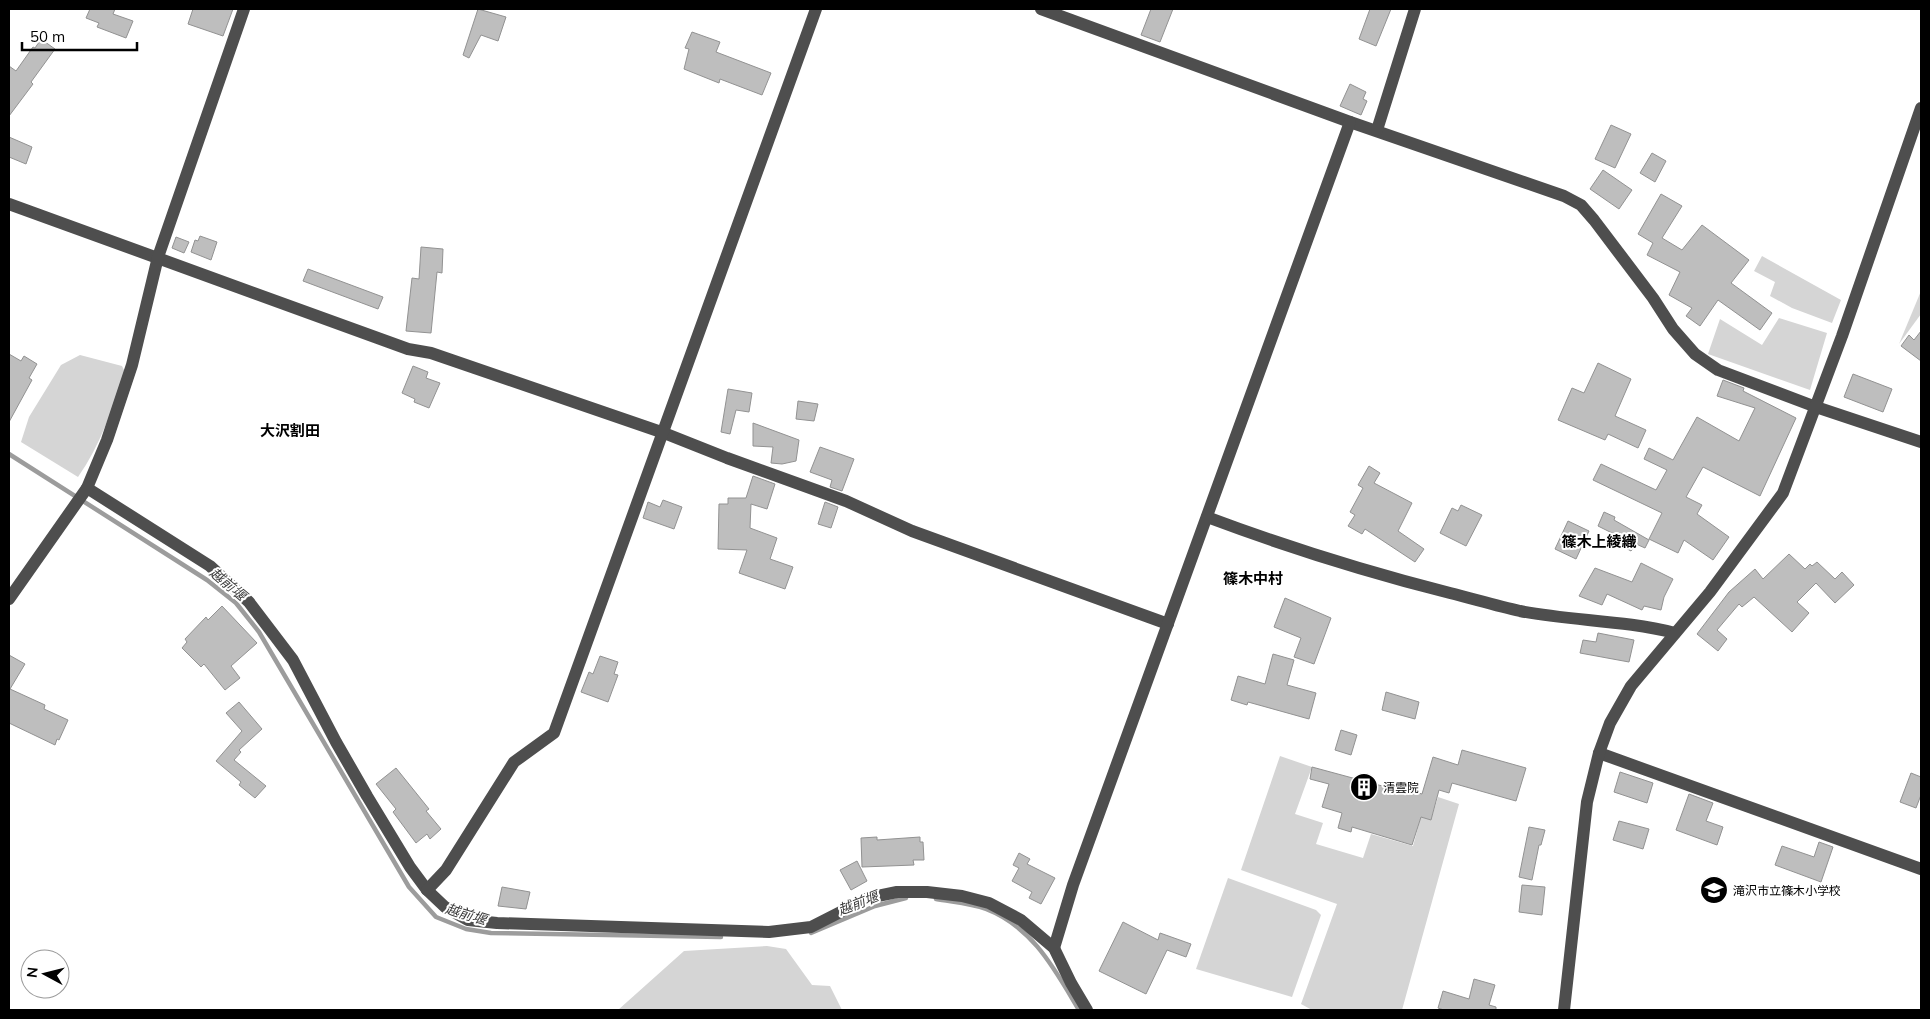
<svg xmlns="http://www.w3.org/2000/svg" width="1930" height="1019" viewBox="0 0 1930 1019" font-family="Mulish,'Noto Sans JP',sans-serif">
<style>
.green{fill:#d5d5d5}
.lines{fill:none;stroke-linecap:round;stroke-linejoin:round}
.stream{stroke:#9c9c9c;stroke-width:4.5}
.building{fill:#bebebe;stroke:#929292}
.minor{stroke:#4e4e4e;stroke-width:12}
.labels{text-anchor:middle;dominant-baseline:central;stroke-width:4;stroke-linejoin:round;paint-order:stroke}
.poi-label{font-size:12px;fill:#000;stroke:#fff;text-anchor:start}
.water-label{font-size:14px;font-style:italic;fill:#3d3d3d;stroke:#fff}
.quarter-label{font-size:15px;font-weight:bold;fill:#000;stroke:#fff}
</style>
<rect width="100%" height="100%" fill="#fff"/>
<!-- green -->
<g class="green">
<path d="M1762,256L1841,300L1832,323L1792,308L1770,296L1775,282L1754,271Z"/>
<path d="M1921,291V314L1899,344Z"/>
<path d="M1779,318L1827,333L1810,390L1708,354L1720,319L1762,345Z"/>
<path d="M80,355L122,366L125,372C113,407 100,446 78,477L21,442L29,417L61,365Z"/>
<path d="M1280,756L1312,767L1295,814L1323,823L1316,844L1363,858L1371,834L1413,846L1421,817L1431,820L1438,797L1459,804L1402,1010H1312L1301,1004L1337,904L1241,870Z"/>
<path d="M1228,878L1316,910L1321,915L1292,997L1196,969Z"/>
<path d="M767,946L786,949L812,985L830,986L842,1010H618L684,951Z"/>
</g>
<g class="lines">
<!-- stream -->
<g class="stream">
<path d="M9,454L207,580L236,603L259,632L409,887L436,917L466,929L491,933L721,937"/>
<path d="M936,899C953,902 971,903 986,909C1033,927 1055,970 1079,1010"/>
<path d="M811,933L875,906L906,898"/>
</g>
</g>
<!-- building -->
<g class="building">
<path d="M90,9H115L113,14L133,21L126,38L97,27L99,23L86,18Z"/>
<path d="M193,9H233L223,36L188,24Z"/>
<path d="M478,9L506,17L498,41L481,35L469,58L463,55Z"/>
<path d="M1151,9H1173L1160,42L1141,35Z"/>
<path d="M1370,9H1391L1376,46L1359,39Z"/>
<path d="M692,32L720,42L716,52L771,73L762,95L720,79L719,83L684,69L689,49L685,48Z"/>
<path d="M41,39L55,49L31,82L33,84L9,116V66L16,71L33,47L35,48Z"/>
<path d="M1350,84L1366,92L1363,99L1367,101L1361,115L1340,106Z"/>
<path d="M1611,125L1631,134L1615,168L1595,159Z"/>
<path d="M9,137L32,147L26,164L9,157Z"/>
<path d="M1652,153L1666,161L1655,182L1640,173Z"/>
<path d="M1603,170L1632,190L1619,209L1590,189Z"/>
<path d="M1661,194L1682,206L1662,238L1682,250L1702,225L1749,260L1731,283L1772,313L1760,330L1718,300L1700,326L1686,316L1692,308L1669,295L1680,272L1647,255L1653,243L1638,234Z"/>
<path d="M200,236L217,242L211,260L191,252L195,240L198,241Z"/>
<path d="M176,237L189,242L184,253L172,248Z"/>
<path d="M421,247L443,249L442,273L437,272L431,333L406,331L412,278L419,279Z"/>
<path d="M308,269L383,297L378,309L303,281Z"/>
<path d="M1921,331V361L1901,346L1909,335L1914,340Z"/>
<path d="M9,354L21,361L24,356L37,364L29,378L32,380L9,422Z"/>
<path d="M1598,363L1631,379L1615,416L1646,430L1638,448L1608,434L1605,440L1558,420L1572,388L1584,393Z"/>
<path d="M413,366L428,372L426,378L440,383L429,408L414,402L415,399L402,393Z"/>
<path d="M1853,374L1892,389L1883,412L1844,397Z"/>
<path d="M1723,380L1744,388L1743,391L1796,418L1760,496L1703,467L1686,497L1702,505L1697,514L1729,537L1713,560L1684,540L1678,553L1649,539L1662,513L1593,480L1601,464L1656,490L1667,470L1644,459L1649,448L1673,460L1697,417L1739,441L1755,408L1717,396Z"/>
<path d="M728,389L752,393L749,412L736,410L730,434L721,432Z"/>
<path d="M798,401L818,404L814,421L796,419Z"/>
<path d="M753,423L799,440L796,461L782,464L771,463L773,447L753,446Z"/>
<path d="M820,447L854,459L842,491L830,487L832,480L810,472Z"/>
<path d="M1369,466L1380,473L1374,483L1412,503L1398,531L1424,549L1415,562L1365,529L1362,534L1348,526L1355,515L1350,512L1363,488L1358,485Z"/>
<path d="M753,476L775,484L767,509L751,504L750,528L777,538L770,559L793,567L785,589L739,573L747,550L718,549L719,504H728V498H746Z"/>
<path d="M663,500L682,507L674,529L643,518L648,502L660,507Z"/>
<path d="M825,502L838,507L831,528L818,524Z"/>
<path d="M1461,505L1482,515L1466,546L1440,533L1452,508L1458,511Z"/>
<path d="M1604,512L1615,517L1614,520L1649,540L1645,548L1636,544L1631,551L1611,540L1614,534L1598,526Z"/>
<path d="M1568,521L1589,531L1576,559L1555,549Z"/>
<path d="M1789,554L1805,569L1810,564L1812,566L1817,562L1835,579L1842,572L1854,585L1835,603L1816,583L1797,602L1809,613L1792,632L1754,597L1742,607L1739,604L1717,630L1727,639L1718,651L1697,634L1729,592L1755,569L1763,579Z"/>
<path d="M1641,563L1673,579L1664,597L1661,610L1644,606L1642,610L1607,594L1602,605L1579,596L1595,568L1632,582Z"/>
<path d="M1285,598L1331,618L1314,664L1294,657L1301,638L1274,627Z"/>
<path d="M222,606L257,643L231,666L240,678L225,690L204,664L201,667L182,648L187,642L185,639L206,617L208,620Z"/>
<path d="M1598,633L1634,640L1629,662L1580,653L1583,640L1596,642Z"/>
<path d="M1273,654L1294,660L1287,685L1316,693L1309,719L1248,702L1247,705L1231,700L1238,676L1265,684Z"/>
<path d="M9,655L25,664L10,689L45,705L44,709L68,720L59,740L57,739L55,745L9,723Z"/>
<path d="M600,656L618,662L614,674L618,675L608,702L581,692L589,672L593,674Z"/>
<path d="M1386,692L1419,702L1415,719L1382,710Z"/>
<path d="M239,702L262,729L239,750L241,752L234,760L266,786L255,798L239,785L241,782L216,761L242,731L226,713Z"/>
<path d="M1341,730L1357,735L1351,755L1335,750Z"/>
<path d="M1462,750L1526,768L1516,801L1452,783L1449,793L1439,790L1431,820L1421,817L1412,845L1352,827L1351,832L1338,828L1342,813L1322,807L1329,784L1310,779L1312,767L1397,790L1398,787L1422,794L1433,757L1458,765Z"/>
<path d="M396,768L429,809L426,811L441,829L430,839L427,834L416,843L393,812L396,809L376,784Z"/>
<path d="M1620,772L1653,783L1647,803L1614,792Z"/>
<path d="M1911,773L1921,777V795L1916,808L1900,802Z"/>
<path d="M1689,794L1713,803L1706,821L1723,827L1717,845L1676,830Z"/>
<path d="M1619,821L1649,829L1643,849L1613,840Z"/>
<path d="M1529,827L1545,830L1541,845H1539L1532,880L1519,877Z"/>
<path d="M877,837V840L920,837V842H923L924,860H913L914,865L862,867L861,838Z"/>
<path d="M1819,842L1833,847L1821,882L1775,865L1782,846L1814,857Z"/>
<path d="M1019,853L1030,859L1027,864L1055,878L1041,904L1029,898L1032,892L1012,881L1019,868L1013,865Z"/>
<path d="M857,861L867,881L851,890L840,870Z"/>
<path d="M1522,885L1545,887L1542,915L1519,912Z"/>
<path d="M502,887L530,892L526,909L498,906Z"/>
<path d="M1123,922L1158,940L1160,933L1191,944L1186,957L1167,950L1146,994L1099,971Z"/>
<path d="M1474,979L1495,985L1489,1005L1496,1007V1010H1444L1438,1008L1443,991L1469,999Z"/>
</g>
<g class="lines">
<!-- minor -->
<g class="minor">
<path d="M1041,9L1350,122L1564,196L1581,205L1594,220L1653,298L1673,329L1695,354L1718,370L1816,407L1921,442"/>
<path d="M1377,130L1415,9"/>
<path d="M9,204L408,349L431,353L664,433L727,458L846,501L912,531L1168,624"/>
<path d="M87,488L210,566L249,602L293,660L336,742L367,796L410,867L427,890L445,907L468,920L497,923L769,932L811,927L868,898L897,892H927L962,896L989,903L1021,920L1054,948L1071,983L1087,1010"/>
<path d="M1207,517C1287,547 1367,572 1450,593C1474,599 1497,606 1520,611C1572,621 1624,620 1675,633"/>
<path d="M9,599L87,488L107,440L132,365L158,257L244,9"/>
<path d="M1599,753L1921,869"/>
<path d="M427,890L446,870L514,762L554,733L816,9"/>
<path d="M1054,948L1073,885L1350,122"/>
<path d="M1564,1010L1587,802L1599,753L1610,723L1631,686L1710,592L1783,493L1842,336L1921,108"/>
</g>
</g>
<!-- icons -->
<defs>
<g id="building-disc" transform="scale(1.4375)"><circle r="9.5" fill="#000" stroke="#fff"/><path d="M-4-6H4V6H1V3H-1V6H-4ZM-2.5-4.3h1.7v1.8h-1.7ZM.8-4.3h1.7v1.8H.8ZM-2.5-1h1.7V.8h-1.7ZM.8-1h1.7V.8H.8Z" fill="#fff"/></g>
<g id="school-disc" transform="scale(1.4375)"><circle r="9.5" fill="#000" stroke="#fff"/><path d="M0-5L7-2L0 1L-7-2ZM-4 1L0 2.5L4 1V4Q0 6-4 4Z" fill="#fff"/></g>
</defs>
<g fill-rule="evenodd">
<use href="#building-disc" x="1364" y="787"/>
<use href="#school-disc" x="1714" y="890"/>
</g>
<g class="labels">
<!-- poi labels -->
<g class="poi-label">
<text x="1383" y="787">清雲院</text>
<text x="1733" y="890">滝沢市立篠木小学校</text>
</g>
<!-- water labels -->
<g class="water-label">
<text transform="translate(228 584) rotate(40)">越前堰</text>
<text transform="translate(858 903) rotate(-21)">越前堰</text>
<text transform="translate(466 914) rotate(17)">越前堰</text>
</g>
<!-- quarter labels -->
<g class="quarter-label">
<text x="290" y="430">大沢割田</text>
<text x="1599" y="541">篠木上綾織</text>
<text x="1253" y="578">篠木中村</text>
</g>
</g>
<!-- border -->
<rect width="1930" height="1019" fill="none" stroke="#000000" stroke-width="20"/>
<!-- north arrow -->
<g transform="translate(45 974) rotate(277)"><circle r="24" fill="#ffffff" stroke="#999999"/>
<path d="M0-4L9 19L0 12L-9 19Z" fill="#000000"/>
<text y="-8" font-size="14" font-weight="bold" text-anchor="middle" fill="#000000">N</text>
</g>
<!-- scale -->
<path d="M22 42v8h115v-8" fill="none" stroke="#000000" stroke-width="2.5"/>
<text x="30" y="42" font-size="15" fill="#000000" stroke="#ffffff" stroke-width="4" paint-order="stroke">50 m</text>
</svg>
